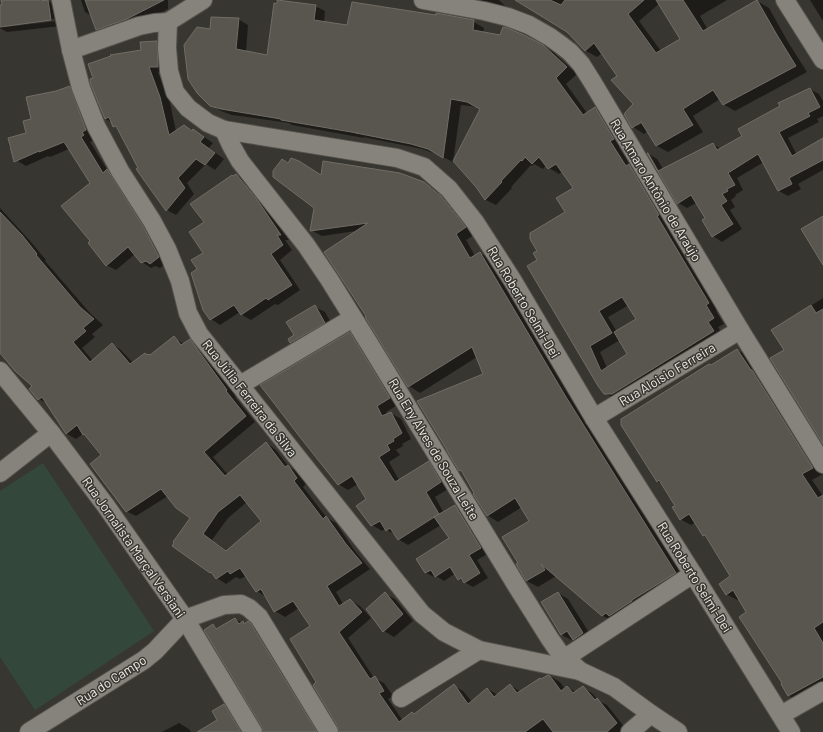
<svg xmlns="http://www.w3.org/2000/svg" width="823" height="732" viewBox="0 0 823 732" font-family="Barlow,sans-serif">
<style>
.green{fill:#33483b}
.shadow{fill:#0007;fill-rule:evenodd}
.building{fill:#58564f;stroke:#706d66;fill-rule:evenodd}
.lines{fill:none;stroke-linecap:round;stroke-linejoin:round}
.minor-casing{stroke:#56534f;stroke-width:20}
.minor{stroke:#86837c;stroke-width:18}
.labels{text-anchor:middle;dominant-baseline:central;stroke-width:3;stroke-linejoin:round;paint-order:stroke}
.street-label{font-size:13px;fill:#f0eeea;stroke:#383630}
</style>
<rect width="100%" height="100%" fill="#383630"/>
<!-- green -->
<path class="green" d="M43,463L154,631L35,710L0,657V491Z"/>
<!-- shadow -->
<g class="shadow">
<path d="M2,0H48V1L58,7L61,26L7,32L0,28V6H3ZM56,19L57,21L5,27V25Z"/>
<path d="M81,0H168V9L139,25L108,36L97,29L92,16L85,12Z"/>
<path d="M471,0H499L506,7Z"/>
<path d="M517,0H727L700,16L708,30L757,1L769,8L788,42L807,72L735,111L723,104L720,99L693,116L703,132L668,152L657,146L648,131L644,134L633,127L635,104L619,76L602,53L597,57L586,51L568,31ZM660,3L681,39L661,51L639,21ZM645,119L646,121L637,126V124Z"/>
<path d="M810,0H823V21Z"/>
<path d="M275,1L315,6L325,11L324,22L348,27L474,22L484,28L483,33L501,36L524,35L553,52L577,74L566,84L587,113L595,108L605,113L623,145L619,147L632,167L639,171L718,309L716,311L724,324L718,327L724,337L615,399L605,393L538,260L539,251L566,212L574,188L562,172L559,174L549,168L546,165L543,169L534,164L532,166L531,165L511,187L512,188L496,205L486,200L477,187L481,109L478,107L461,105L453,162L439,155L422,149L363,137L364,138L292,125L289,123L232,115L221,111L211,105V30L238,19L248,25L246,52L268,56ZM629,305L638,319L617,332L608,317ZM620,340L628,354L607,368L600,352Z"/>
<path d="M157,42L166,47L167,72H158L170,103L176,131H193L194,130L213,143L209,148L224,159L215,170L206,164L187,183L194,194L176,215L167,210L138,169L140,168L118,129L114,126L112,122L105,119L142,51Z"/>
<path d="M70,87L79,93L95,135L91,137L93,141L90,142L108,171L117,176L168,262L160,268L155,266L151,268L142,262L135,254L116,270L106,265L91,241V183L69,149L50,157L48,156L26,166L16,160L8,144L27,134L32,120L57,92Z"/>
<path d="M810,89L819,94L823,101V116L817,119L819,122L788,138L797,155L823,140V170L798,184L801,189L788,196L779,191L764,162L737,178L743,190L735,195L736,196L731,200L735,207L730,210L742,229L722,242L713,236L706,219L696,203L687,208L678,203L649,154L657,159L663,169L713,144L721,149L743,136L781,107Z"/>
<path d="M289,164L322,176L423,183L435,189L452,204L476,234L466,240L475,256L480,253L491,259L686,579L614,622L603,616L556,576L538,587L527,581L517,564L519,563L530,521L522,507L498,522L487,515L476,493L463,472L460,470L485,375L477,357L420,393L409,386L367,316L356,231L322,236L311,230L316,207Z"/>
<path d="M237,175L246,180L265,205L289,240H285L292,250L280,260L300,290L278,305L275,304L251,320L242,315L240,312L220,325L211,319L198,270L205,253V222L234,177Z"/>
<path d="M0,208L31,242L46,260L45,261L90,313L103,325L92,334L95,337L82,348L93,361L112,344L121,350L133,363L148,356H150L174,338L184,344L190,340L199,345L236,396L235,397L255,422L213,457L228,475L266,443L275,449L289,467L298,472L306,484L303,487L327,518L336,523L355,551L370,569L336,592L343,604L350,600L360,606L371,618L348,638L374,678L384,683L393,696L388,699L403,721L415,715L454,686L463,691L472,702L488,689L498,695L510,685L521,692L542,680L550,676L560,682L565,689L567,687L576,692L583,688L592,693L599,701L607,705L626,729L623,732H340L318,683L311,627L299,608L285,617L275,611L266,597L257,591L246,576L240,579L236,577L226,584L217,578L214,574L210,572L191,518L168,496L136,516L126,511L102,456L86,435L83,434L76,439L67,434L48,404L39,399L34,386L0,350ZM247,502L262,521L227,551L212,540L228,518Z"/>
<path d="M823,298V442L785,350L773,330Z"/>
<path d="M315,307L325,312L334,328L301,348L291,342Z"/>
<path d="M350,333L360,339L399,404L386,412L387,414L391,413L401,419L411,439L402,444L403,446L396,450L400,455L389,462L399,480L429,462L438,468L450,488L435,497L444,513L455,506L463,510L489,553L477,560L488,578L473,587L459,579L456,573L444,581L436,576L434,577L426,573L451,539L441,525L408,545L398,539L396,535L387,530L386,528L382,531L372,525L368,499L358,484L348,490L338,484Z"/>
<path d="M737,350L748,356L763,377L823,474L812,480L823,496V689L800,702L789,696L782,685L783,683L748,612L739,599L737,600L726,594L731,577L707,538L704,535L696,522L691,525L680,519L676,506L662,484L657,481L712,366Z"/>
<path d="M558,593L568,599L593,639L583,645L573,639L571,640L562,635Z"/>
<path d="M385,594L395,599L413,621L394,637L384,631L367,609Z"/>
<path d="M235,619L245,624L248,622L258,628L322,732H264L213,626L218,629Z"/>
<path d="M224,705L233,710L246,732H199L219,721Z"/>
<path d="M179,723L189,729L191,732H162Z"/>
</g>
<!-- building -->
<g class="building">
<path d="M1,0H39V1L48,0L51,20L0,27V5H2Z"/>
<path d="M85,0H164L127,19L96,30Z"/>
<path d="M277,0L316,5L314,20L347,25L352,2L436,15V13L474,20L473,30L500,35L503,27H505L524,35L543,45L567,67L556,78L583,115L595,107L614,139L610,141L626,166L629,164L659,215L657,216L709,303L706,305L714,318L708,322L714,331L612,394H604L598,386L527,266L537,260L533,253L537,251L530,239V233L565,212L556,198L573,188L556,164L548,169L539,157L532,164L525,157L522,161L521,160L501,181L502,182L485,200L476,187L453,161L480,109L467,102L451,99L443,158L428,149L411,144L356,133H357L281,120V119L221,109L210,106L197,93L188,79L184,45L197,27L210,29L211,17L239,18L236,49L267,55L274,3H277ZM622,297L636,319L614,332L627,354L601,371L590,346L612,333L599,311Z"/>
<path d="M515,0H550L561,5L565,0H644L628,14L656,53L680,39L656,0H683L703,31L757,0L777,35L796,66L723,105L713,90L683,109L693,125L656,146L641,122L632,128L624,114L633,104L611,80L617,76L594,43L585,51L567,32Z"/>
<path d="M157,41L158,67H149L160,97L169,135L184,125L192,131L193,129L204,137L200,142L215,153L205,165L196,159L178,178L185,188L166,211L136,169L138,168L116,126L113,127L109,117L105,119L91,85L90,79L93,78L88,64L111,56L110,55L141,50L140,42Z"/>
<path d="M70,86L86,130L82,132L84,135L81,137L103,173L107,169L143,226L157,253L159,257L150,264L146,261L141,263L128,247L106,266L88,243L90,241L61,206L90,183L64,142L39,152V151L14,162L8,138L26,133L23,121L31,119L26,97L56,91Z"/>
<path d="M810,88L820,107L808,113L810,116L779,132L792,156L823,138V160L789,178L792,184L778,191L758,154L728,173L735,185L727,189L728,191L722,194L727,201L721,205L733,224L712,237L702,220L705,218L691,195L677,204L647,153H648L658,171L713,143L717,150L742,136L738,129L780,106L778,103Z"/>
<path d="M291,158L299,161L321,175L323,161L400,173L424,182L441,196L466,227L456,234L470,258L480,252L566,397L676,573L632,600V601L609,616L606,613L602,616L541,564L545,570L526,581L516,564L518,563L502,537L529,521L515,498L487,516L473,494L474,493L461,470L459,471L447,451V450L417,401L483,374L472,347L408,387L365,317L366,316L324,252L368,223L310,231L314,208L273,177V171L282,159L288,163Z"/>
<path d="M236,174L256,198L281,235H277L283,245L271,254L292,285L268,300L266,298L241,315L234,305L210,320L203,310L191,273L197,269L191,260L203,253L189,232L204,222L190,204L232,175L233,176Z"/>
<path d="M0,212L22,235L37,254L36,255L80,307L94,319L83,328L86,331L73,342L90,362L112,343L130,364L145,353L147,355L149,354L150,355L174,336L181,345L190,339L227,390L226,391L246,416L204,452L225,476L266,442L285,467L288,465L297,478L294,481L323,519L326,516L346,544L362,563L327,586L339,606L350,599L362,612L339,632L370,679L375,676L384,691L379,693L399,722L412,712L414,714L454,684L468,704L487,688L494,697L510,684L517,693L540,678L541,679L548,675L550,676L561,691L567,686L573,693L583,686L595,700L597,698L617,723L607,732H553L543,719L525,732H339L338,727L313,685L316,682L290,639L310,626L293,601L274,612L261,589L256,592L240,568L230,574L228,571L216,579L211,572L210,573L172,546L174,543L173,542L190,518L176,508L161,489L126,512L90,464L101,455L84,434L83,435L77,425L66,434L42,397L38,400L29,389L32,386L15,371L0,353ZM240,495L261,521L226,551L203,534L218,512Z"/>
<path d="M823,216V265L801,229Z"/>
<path d="M315,305L325,323L290,343L288,339L294,335L286,322Z"/>
<path d="M811,305L816,313L823,309V444L770,358L784,350L771,330Z"/>
<path d="M350,332L390,398L377,406L382,416L391,412L402,433L393,439L394,441L387,445L390,450L379,457L395,482L429,461L441,482L426,492L439,514L398,540L390,528L386,531L380,521L371,526L356,506L366,499L352,476L338,485L303,441L260,385Z"/>
<path d="M737,349L751,370H752L813,468L802,474L818,498L823,495V622L814,628L823,643V677L788,696L781,684L782,683L739,617L746,612L733,590L726,595L719,584L730,576L705,535L703,536L689,514L680,520L672,507L675,506L659,480L657,482L621,425V419L626,416L709,364L711,365Z"/>
<path d="M455,505L481,548L469,555L480,573L464,583L461,578L458,580L450,567L435,577L431,570L425,573L416,559L449,538L434,517Z"/>
<path d="M385,592L403,614L383,632L366,609Z"/>
<path d="M558,592L583,633L573,640L567,631L561,635L541,602Z"/>
<path d="M235,618L239,624L243,621L244,624L248,621L251,624L317,732H263L262,727L204,630L213,624L216,629Z"/>
<path d="M224,704L241,732H197L217,720L212,711Z"/>
</g>
<g class="lines">
<!-- minor casing -->
<g class="minor-casing">
<g id="minor">
<path d="M61,0L71,50L81,88L96,126L120,171L152,221L167,249L180,281L188,313L199,334L422,614L444,632L479,650L580,671"/>
<path d="M423,0L484,11L508,17L529,25L550,37L561,45L570,52L581,64L593,83L740,330L823,464"/>
<path d="M785,0L823,60"/>
<path d="M168,22L167,48L169,71L175,92L188,108L208,123L224,130L397,158L424,167L449,189L475,222L513,281L594,418L693,574L791,732"/>
<path d="M71,50L139,26L154,23L168,22L203,0"/>
<path d="M224,130L231,145L240,161L306,245L329,279L370,345L518,588L550,639L559,652L580,671L614,687L651,714L678,732"/>
<path d="M0,371L51,433L106,506L185,619L253,732"/>
<path d="M240,385L353,318"/>
<path d="M594,418L740,330"/>
<path d="M0,473L51,433"/>
<path d="M565,658L693,574"/>
<path d="M401,698L479,650"/>
<path d="M781,715L823,691"/>
<path d="M29,732L144,660L155,651L185,619L224,605L241,604L249,608L259,617L329,732"/>
<path d="M630,732L651,714"/>
</g>
</g>
<!-- minor -->
<use href="#minor" class="minor"/>
</g>
<g class="labels">
<!-- street labels -->
<g class="street-label">
<text transform="translate(656 190) rotate(59)">Rua Amaro Antônio de Araújo</text>
<text transform="translate(524 302) rotate(59)">Rua Roberto Selmi-Dei</text>
<text transform="translate(667 374) rotate(-31)">Rua Aloisio Ferreira</text>
<text transform="translate(250 398) rotate(52)">Rua Júlia Ferreira da Silva</text>
<text transform="translate(434 449) rotate(59)">Rua Eny Alves de Souza Leite</text>
<text transform="translate(134 547) rotate(55)">Rua Jornalista Marçal Versiani</text>
<text transform="translate(695 577) rotate(58)">Rua Roberto Selmi-Dei</text>
<text transform="translate(111 680) rotate(-33)">Rua do Campo</text>
</g>
</g>
</svg>
